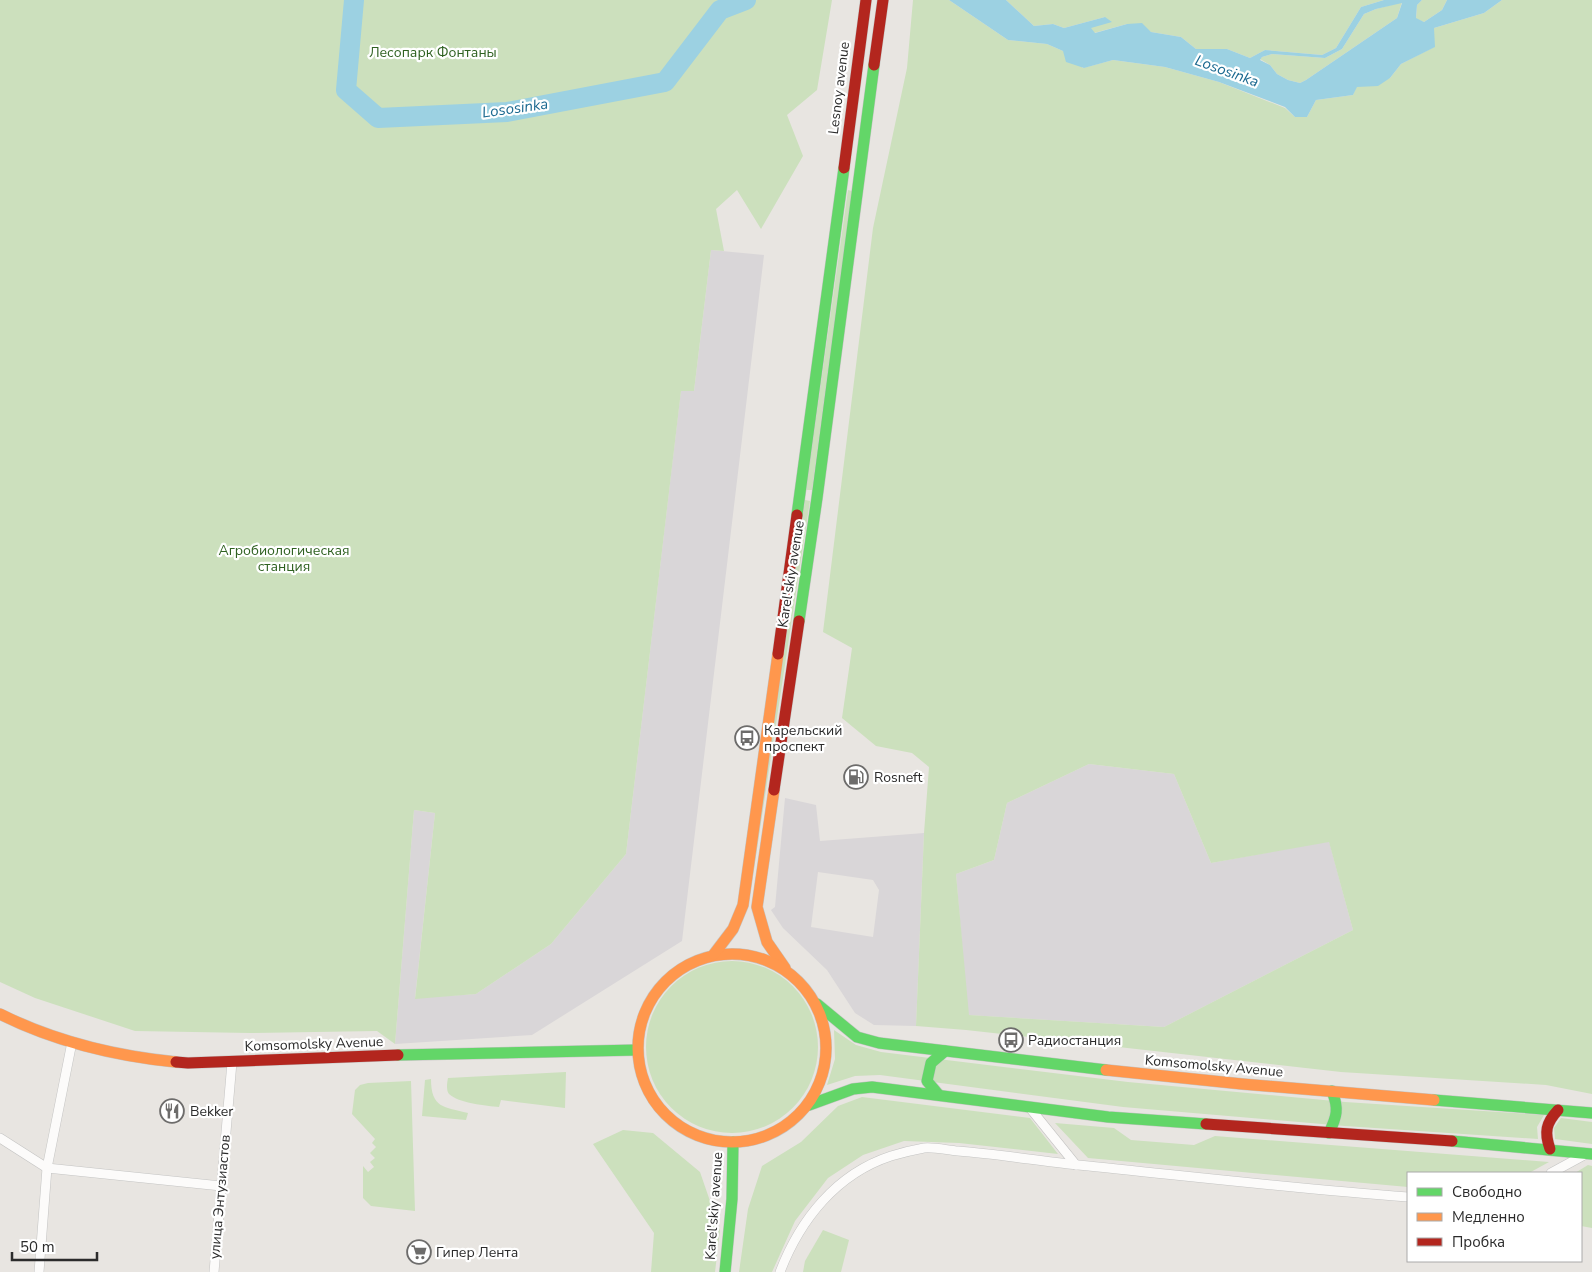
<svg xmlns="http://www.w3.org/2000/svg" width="1592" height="1272" viewBox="0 0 1592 1272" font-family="'Nunito Sans',sans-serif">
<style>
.industrial{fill:#d9d6d8;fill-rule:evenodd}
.green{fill:#cce0bd;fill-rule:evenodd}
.water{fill:#9cd1e2;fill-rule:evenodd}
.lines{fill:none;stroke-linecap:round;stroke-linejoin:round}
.river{stroke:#9cd1e2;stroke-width:20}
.street-casing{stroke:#c4c4c3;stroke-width:10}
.fast-casing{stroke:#c4c4c3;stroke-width:12}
.slow-casing{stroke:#c4c4c3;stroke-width:12}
.jam-casing{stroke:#c4c4c3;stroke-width:12}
.street{stroke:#fcfbfa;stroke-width:9}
.fast{stroke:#63d668;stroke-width:11}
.slow{stroke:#ff974d;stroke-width:11}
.jam{stroke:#b3261e;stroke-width:11}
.labels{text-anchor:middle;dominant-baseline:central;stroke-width:4.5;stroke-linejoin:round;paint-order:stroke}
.park-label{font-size:14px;fill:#2f6121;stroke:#fff}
.street-label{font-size:14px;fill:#2b2b2b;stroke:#fff}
.poi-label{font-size:14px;fill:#2b2b2b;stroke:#fff;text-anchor:start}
.water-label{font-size:15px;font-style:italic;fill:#1a688f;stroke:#fff}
</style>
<rect width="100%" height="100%" fill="#e8e5e1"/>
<!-- industrial -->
<g class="industrial">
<path d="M711,250L764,255L682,941L532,1035L395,1044L414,810L435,813L415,998L476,994L551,944L626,854L681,390L694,391Z"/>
<path d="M1089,764L1174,774L1211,863L1329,841L1353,930L1164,1027L968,1015L956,874L994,860L1007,803Z"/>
<path d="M785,798L816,805L820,841L924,833L916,1026L874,1025L855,1013L827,970L783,928L771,910L775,907ZM818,872L873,880L879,890L873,937L811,927Z"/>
</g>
<!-- green -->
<g class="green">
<path d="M0,0H832L817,90L787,115L803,156L761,229L737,190L716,209L724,251L711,250L694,391H681L626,854L551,944L476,994L415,999L435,813L414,810L395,1044L377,1031L250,1033L135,1031L35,998L0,982Z"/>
<path d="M913,0H949L1008,40L1047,44L1063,51L1083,68L1113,60L1165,67L1219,82L1285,108L1295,117H1307L1316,100L1353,95L1356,87L1390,78L1401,64L1434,47V28L1484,13L1502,0H1592V1094L1546,1085L1341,1072L966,1030L916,1026L924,833L929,767L912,753L876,746L842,718L852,648L823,632L873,228L907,68ZM1089,764L1174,774L1211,863L1329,842L1353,930L1164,1027L969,1015L956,874L994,860L1007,803Z"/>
<path d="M1006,0H1384L1361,7L1336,48L1322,55L1265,50L1250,58L1227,49H1196L1181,37L1151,32L1127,24L1094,33L1090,28L1105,17L1064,28L1053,24L1034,26Z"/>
<path d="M1422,0H1447L1442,10L1424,22L1416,19L1417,5Z"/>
<path d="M1402,2L1397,18L1306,80L1300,83L1288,80L1277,74L1270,65L1260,59L1262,57L1272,54L1325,58L1342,49L1364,14L1376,9Z"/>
<path d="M848,190L852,191L812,490H806Z"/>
<path d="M805,500L810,501L749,901Z"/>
<circle cx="732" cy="1047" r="86"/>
<path d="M834,1030L856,1045L881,1052L1128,1082L1345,1102L1544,1115L1537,1127L1538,1139L1345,1126L1123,1107L880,1075L855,1076L827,1085L835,1059Z"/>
<path d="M566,1072L565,1108L501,1100L499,1107C487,1106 458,1103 449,1094C446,1090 447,1083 448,1078Z"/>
<path d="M431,1079C431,1108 444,1107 468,1113L466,1120L422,1116L425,1080Z"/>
<path d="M411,1081L415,1211L371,1206L363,1198V1166L368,1172L374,1167L370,1162L375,1158L370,1153L376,1147L372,1143L375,1139L352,1114L355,1090L360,1085L368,1083Z"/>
<path d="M862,1097L1030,1118L1058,1154L959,1143L904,1141L863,1155L828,1178L795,1221L772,1272H739L748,1209L762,1166L801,1142L838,1106Z"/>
<path d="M1561,1118L1592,1122V1144L1555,1139L1554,1128Z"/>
<path d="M1055,1123L1114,1128L1131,1140L1194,1145L1215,1136L1549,1162L1529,1173H1408V1187L1088,1158Z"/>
<path d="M623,1130L653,1133L700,1172L720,1230L715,1272H651L654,1233L593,1144Z"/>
<path d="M1588,1165L1592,1166V1228L1581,1226V1173H1575Z"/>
<path d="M823,1230L849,1240L841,1272H803L805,1261Z"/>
</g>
<!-- water -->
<path class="water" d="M949,0H1006L1034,26L1053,24L1064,28L1105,17L1112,22L1091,28L1095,33L1127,24L1142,23L1151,32L1181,37L1196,49H1227L1250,58L1265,50L1322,55L1336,48L1361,7L1384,0H1422L1417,5L1416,18L1424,22L1442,10L1447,0H1502L1484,13L1434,28L1435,47L1401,64L1390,78L1378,86L1357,87L1353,95L1316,100L1307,117H1295L1285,107L1219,82L1165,67L1113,60L1084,68L1066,62L1063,51L1047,44L1008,40ZM1402,3L1397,18L1306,80L1300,83L1288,80L1277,74L1270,65L1260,60L1262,57L1272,54L1325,58L1342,49L1364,14L1376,9Z"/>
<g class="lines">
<!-- river -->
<path class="river" d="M354,0L346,90L378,118L507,112L665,82L720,10L746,0"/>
<!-- street casing -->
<g class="street-casing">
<g id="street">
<path d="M1030,1108L1076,1165"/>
<path d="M0,1138L47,1168L221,1186"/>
<path d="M1551,1173L1586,1154"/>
<path d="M39,1272L47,1168L72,1042"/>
<path d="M214,1272L232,1062"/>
<path d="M780,1272C800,1220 836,1174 891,1156C901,1153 913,1150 924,1148C934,1147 947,1150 958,1151C998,1154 1038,1161 1078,1165C1188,1176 1298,1189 1408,1197"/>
</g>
</g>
<!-- fast casing -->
<g class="fast-casing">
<g id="fast">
<path d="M797,515L844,168"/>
<path d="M799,621L817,498L874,65"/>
<path d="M817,1004L857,1037L879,1043L1106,1070"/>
<path d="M398,1055L637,1050"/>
<path d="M938,1094L927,1081L931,1063L945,1051"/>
<path d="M1434,1100L1592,1113"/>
<path d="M809,1105L853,1089L872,1087L1108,1117L1206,1124"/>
<path d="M1329,1133C1337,1116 1339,1109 1332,1091"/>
<path d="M1452,1141L1592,1154"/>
<path d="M725,1272L732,1199L733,1142"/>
</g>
</g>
<!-- slow casing -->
<g class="slow-casing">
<g id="slow">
<path d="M774,790L757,907L767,942L785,968"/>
<circle cx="732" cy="1048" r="94"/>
<path d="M714,954L733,929L743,905L778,654"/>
<path d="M0,1014C54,1041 116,1056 176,1062"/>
<path d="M1106,1070L1242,1084L1434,1100"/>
</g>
</g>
<!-- jam casing -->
<g class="jam-casing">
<g id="jam">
<path d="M874,65L883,0"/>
<path d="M844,168L866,0"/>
<path d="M778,654L797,515"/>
<path d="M774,790L799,621"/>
<path d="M176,1062L188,1063L398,1055"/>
<path d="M1206,1124L1452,1141"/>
<path d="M1550,1149C1544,1132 1546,1123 1558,1110"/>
</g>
</g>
<!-- street -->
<use href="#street" class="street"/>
<!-- fast -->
<use href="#fast" class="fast"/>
<!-- slow -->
<use href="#slow" class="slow"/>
<!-- jam -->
<use href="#jam" class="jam"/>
</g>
<!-- icons -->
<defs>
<g id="bus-ring" transform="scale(1.25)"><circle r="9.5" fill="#fff" stroke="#6d6c6b" stroke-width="1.5"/><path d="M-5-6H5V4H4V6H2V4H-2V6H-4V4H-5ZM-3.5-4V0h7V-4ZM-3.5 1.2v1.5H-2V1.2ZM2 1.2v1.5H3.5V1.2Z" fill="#6d6c6b"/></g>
<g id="fuel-ring" transform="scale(1.25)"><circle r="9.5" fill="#fff" stroke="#6d6c6b" stroke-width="1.5"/><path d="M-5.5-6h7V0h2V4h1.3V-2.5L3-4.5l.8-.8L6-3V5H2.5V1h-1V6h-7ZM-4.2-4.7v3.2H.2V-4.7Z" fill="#6d6c6b"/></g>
<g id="restaurant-ring" transform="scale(1.25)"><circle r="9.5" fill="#fff" stroke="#6d6c6b" stroke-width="1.5"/><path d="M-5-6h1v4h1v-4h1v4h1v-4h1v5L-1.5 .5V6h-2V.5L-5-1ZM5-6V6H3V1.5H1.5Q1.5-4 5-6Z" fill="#6d6c6b"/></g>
<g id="supermarket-ring" transform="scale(1.25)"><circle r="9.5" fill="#fff" stroke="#6d6c6b" stroke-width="1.5"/><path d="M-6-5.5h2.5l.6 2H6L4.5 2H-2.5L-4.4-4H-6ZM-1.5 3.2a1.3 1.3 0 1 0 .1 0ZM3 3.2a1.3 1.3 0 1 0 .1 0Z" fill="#6d6c6b"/></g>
</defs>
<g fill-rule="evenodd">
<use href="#bus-ring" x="747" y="738"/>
<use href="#fuel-ring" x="856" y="777"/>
<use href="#bus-ring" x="1011" y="1040"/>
<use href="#restaurant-ring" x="172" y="1111"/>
<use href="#supermarket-ring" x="419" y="1252"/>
</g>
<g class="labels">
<!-- park labels -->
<g class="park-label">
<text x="433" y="52">Лесопарк Фонтаны</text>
<text x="284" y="550">Агробиологическая<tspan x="284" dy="16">станция</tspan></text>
</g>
<!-- street labels -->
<g class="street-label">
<text transform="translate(839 88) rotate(-83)">Lesnoy avenue</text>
<text transform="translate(791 574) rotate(-81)">Karel'skiy avenue</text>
<text transform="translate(314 1044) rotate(-2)">Komsomolsky Avenue</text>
<text transform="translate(1214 1066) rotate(5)">Komsomolsky Avenue</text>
<text transform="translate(220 1197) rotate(-85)">улица Энтузиастов</text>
<text transform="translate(714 1206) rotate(-86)">Karel'skiy avenue</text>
</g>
<!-- poi labels -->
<g class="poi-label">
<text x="764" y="730">Карельский<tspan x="764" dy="16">проспект</tspan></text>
<text x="874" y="777">Rosneft</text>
<text x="1028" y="1040">Радиостанция</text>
<text x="190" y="1111">Bekker</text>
<text x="436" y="1252">Гипер Лента</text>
</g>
<!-- water labels -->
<g class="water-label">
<text transform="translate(1227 71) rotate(20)">Lososinka</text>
<text transform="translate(515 108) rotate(-8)">Lososinka</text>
</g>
</g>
<!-- legend -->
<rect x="1407" y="1172" width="175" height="90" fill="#ffffff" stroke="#aaaaaa"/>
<rect x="1417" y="1188" width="25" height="8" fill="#63d668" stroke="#aaaaaa"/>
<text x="1452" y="1197" font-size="15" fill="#2b2b2b">Свободно</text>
<rect x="1417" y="1213" width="25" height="8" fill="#ff974d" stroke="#aaaaaa"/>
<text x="1452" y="1222" font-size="15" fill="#2b2b2b">Медленно</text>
<rect x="1417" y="1238" width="25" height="8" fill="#b3261e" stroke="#aaaaaa"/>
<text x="1452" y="1247" font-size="15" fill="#2b2b2b">Пробка</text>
<!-- scale -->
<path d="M12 1252v8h85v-8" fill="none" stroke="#2b2b2b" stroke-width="2.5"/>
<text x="20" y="1252" font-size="15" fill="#2b2b2b" stroke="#ffffff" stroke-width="4" paint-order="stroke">50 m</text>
</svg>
